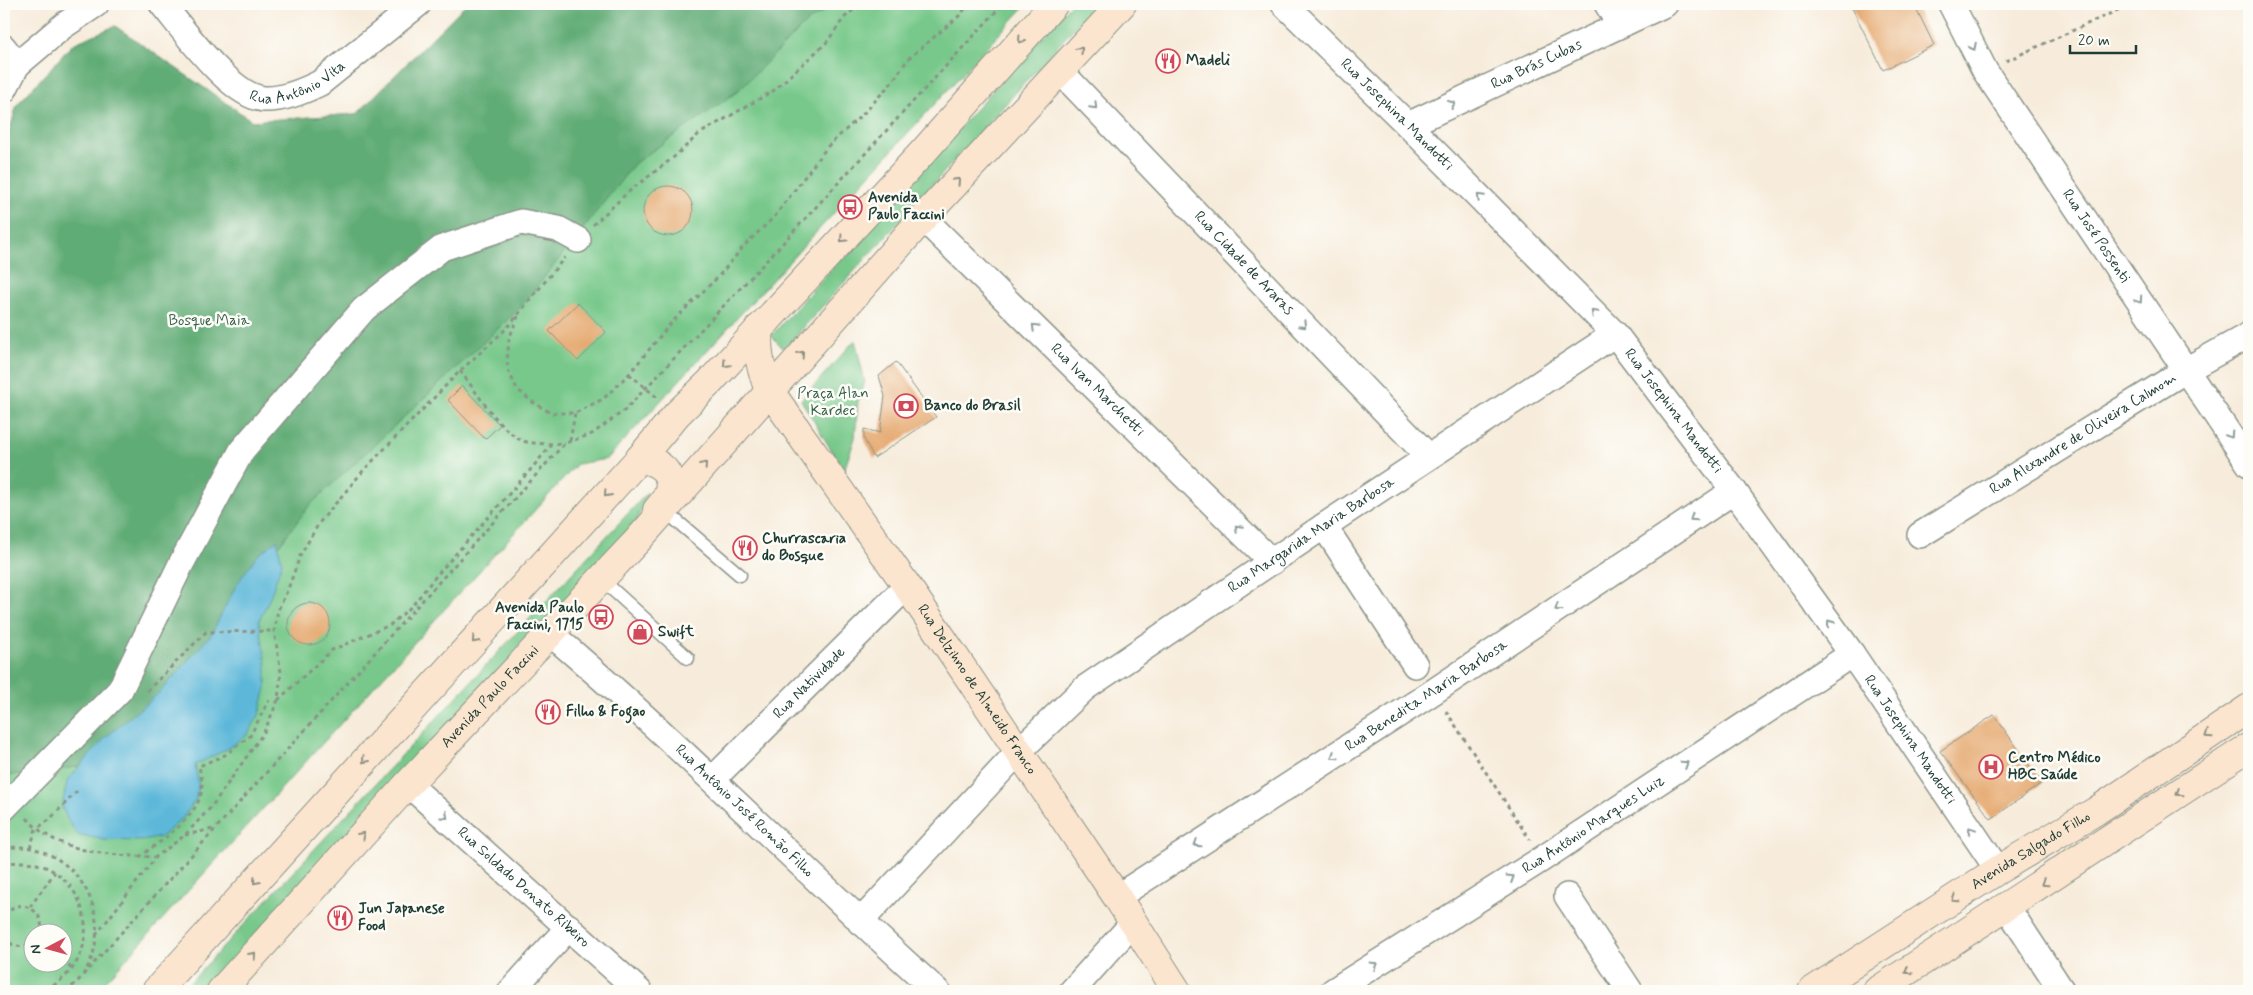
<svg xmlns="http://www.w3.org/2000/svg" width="2253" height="995" viewBox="0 0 2253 995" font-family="Mynerve,sans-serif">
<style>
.green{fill:#77c88a;stroke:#4b825f;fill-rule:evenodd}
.forest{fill:#61ac76;stroke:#407455}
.water{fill:#5bb7d9;stroke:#3d7a86}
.building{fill:#e5a76d}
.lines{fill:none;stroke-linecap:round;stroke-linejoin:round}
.lane-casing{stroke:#8b9488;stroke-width:15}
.street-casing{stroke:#8b9488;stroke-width:28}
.secondary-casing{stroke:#8b9488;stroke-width:30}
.path{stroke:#8b9488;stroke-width:3;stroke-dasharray:4 4;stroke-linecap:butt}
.lane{stroke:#fff;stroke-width:12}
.street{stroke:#fff;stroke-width:25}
.secondary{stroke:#fce5cf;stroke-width:28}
.oneway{stroke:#8e9182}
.oneway2{stroke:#8f9e9a}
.labels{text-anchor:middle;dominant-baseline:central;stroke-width:5;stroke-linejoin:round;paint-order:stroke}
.poi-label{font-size:15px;font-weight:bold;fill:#1f3d34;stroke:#fdfcf7;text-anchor:start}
.street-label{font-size:15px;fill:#1f3d34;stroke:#fdfcf7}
.park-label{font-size:15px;fill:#35604a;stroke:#fdfcf7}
</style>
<rect width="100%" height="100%" fill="#fdfcf7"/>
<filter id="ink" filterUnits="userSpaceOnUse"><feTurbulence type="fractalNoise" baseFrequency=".02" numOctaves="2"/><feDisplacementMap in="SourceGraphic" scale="10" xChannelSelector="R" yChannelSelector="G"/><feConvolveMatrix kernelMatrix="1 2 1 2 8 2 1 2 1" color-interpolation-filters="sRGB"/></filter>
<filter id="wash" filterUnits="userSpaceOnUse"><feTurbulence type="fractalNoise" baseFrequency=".0096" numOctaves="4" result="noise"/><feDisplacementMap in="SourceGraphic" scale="20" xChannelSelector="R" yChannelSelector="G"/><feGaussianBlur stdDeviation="1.12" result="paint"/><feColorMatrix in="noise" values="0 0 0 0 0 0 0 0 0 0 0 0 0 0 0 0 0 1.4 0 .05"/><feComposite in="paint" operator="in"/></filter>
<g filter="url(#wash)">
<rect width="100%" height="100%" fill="#f7ecdb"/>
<!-- green -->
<g class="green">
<path d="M469,4H1027L607,459L577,464L97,991H4V150L17,105L73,44L115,26L252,121L357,114L463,7ZM32,932H62V962H32Z"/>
<path d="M1071,4H1096L784,349L771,336Z"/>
<path d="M855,340L865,382L858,402L855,438L844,471L801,400Z"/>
<path d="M648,492L631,534L208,991H182Z"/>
</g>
<!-- forest -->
<path class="forest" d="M469,4H834L806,23L738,91L635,163L520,308L309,506L167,693L78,767L4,776V150L17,105L73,44L115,26L252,121L357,114L463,7Z"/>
<!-- water -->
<path class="water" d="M277,540L282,563L269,600L259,621L266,663V688L259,715L247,735L227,749L195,765L199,786L196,799L183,818L161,837L143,841L104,840L77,834L68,821L62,807L67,781L105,738L159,693L211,635L237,584L256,557Z"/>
<g id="blocks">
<!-- building -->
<g class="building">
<path d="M1850,4H1914L1934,45L1883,70Z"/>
<circle cx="668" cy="211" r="25"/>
<path d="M578,303L606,332L578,361L549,331Z"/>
<path d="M896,362L936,417L874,458L864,439V429L880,433L885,396L879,376Z"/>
<path d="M462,386L500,425L485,439L448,400Z"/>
<circle cx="309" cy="624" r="21"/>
<path d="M1994,715L2042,783L1991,819L1940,751Z"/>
</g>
</g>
</g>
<g filter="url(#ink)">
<use href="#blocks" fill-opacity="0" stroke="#8b9488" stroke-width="1"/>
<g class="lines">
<!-- lane casing -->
<g class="lane-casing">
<g id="lane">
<path d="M664,510L740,575"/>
<path d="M601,579L688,658"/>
</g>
</g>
<!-- street casing -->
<g class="street-casing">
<g id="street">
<path id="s1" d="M162,4C183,29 231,97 264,99C282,100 304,91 320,83L418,4"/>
<path id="s2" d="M1284,4L1408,125L1615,334L1734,491L1852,654L1998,870"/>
<path d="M1607,4L1620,25"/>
<path id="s3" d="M1951,4L1985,71L2249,464"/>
<path d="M4,48L17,65"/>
<path id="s4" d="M1060,71L1428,456"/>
<path d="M4,90L17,65L63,26L96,4"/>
<path id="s5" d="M1408,125L1665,4"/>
<path id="s6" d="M923,218L1272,562"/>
<path d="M1324,526L1415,665"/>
<path id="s7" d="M1920,535L2186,370L2249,335"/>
<path id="s8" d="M551,634C685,748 806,874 937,991"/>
<path id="s9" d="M713,779L907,586"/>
<path id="s10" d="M408,784L639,991"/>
<path d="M4,808L120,690L181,564L242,450L364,309L442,248L521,222L558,229L578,240"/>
<path d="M1567,896L1630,991"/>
<path id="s11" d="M1117,897L1433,692L1734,491"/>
<path d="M2007,907L2062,991"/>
<path id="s12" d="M860,922L1018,752L1085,688L1324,526L1615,334"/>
<path d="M511,991L569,927"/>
<path d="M1072,991L1133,923"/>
<path id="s13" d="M1333,991L1542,859L1852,654"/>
</g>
</g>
<!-- secondary casing -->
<g class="secondary-casing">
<g id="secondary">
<path id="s14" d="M759,328C756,351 761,370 769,390L907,586L1117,897L1177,991"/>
<path d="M640,458C672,465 679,486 657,510"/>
<path d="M156,991L640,458L677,414L710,382L923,152L1054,4"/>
<path id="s15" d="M221,991L408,784L637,541L923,218L1122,4"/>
<path id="s16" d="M1812,991L1998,870L2096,811L2249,708"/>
<path d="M1877,991L2249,747"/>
</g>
</g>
<!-- path -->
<g class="path">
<path d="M2006,61L2131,4"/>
<path d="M593,225L627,193L674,157L699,134L773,91L826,43L844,18L860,4"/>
<path d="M518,316L509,339L507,362L508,370L517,389L531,401L551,413H575L603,399L629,374L671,323L717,278L745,245L775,216L828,146L865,112L893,81L908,59L959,16L969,4"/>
<path d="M460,371C477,392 496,425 519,439C528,445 553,444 565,443"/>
<path d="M629,374L659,399"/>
<path d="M570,441L575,413"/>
<path d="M147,691L206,632L274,631"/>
<path d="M278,700L332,650L390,625L412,606L436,576L532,468L551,445"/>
<path d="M1446,711L1530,840"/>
<path d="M27,818C57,854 111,855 155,857"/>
<path d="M185,835L213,829"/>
<path d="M4,847C12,848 22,846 31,848C87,861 115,926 83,975C79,981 72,986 67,991"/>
<path d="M30,848L36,829L49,820L79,789"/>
<path d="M139,857C160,842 203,814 202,785C202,779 200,772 199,766L225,755L250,736L269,700"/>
<path d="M4,864C75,847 116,941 57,983C52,987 45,989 39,991"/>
<path d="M30,907L55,872"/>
<path d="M4,915L16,906C32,904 44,916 41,932"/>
<path d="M96,935L156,857L185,835L212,806L264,732L278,700L281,672L274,631L278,610L288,589L300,556L319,523L363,471L460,371L507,328L565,257"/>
<path d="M4,937C11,947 21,949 32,943"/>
<path d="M4,945L7,941"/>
<path d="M62,960L72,969"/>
<path d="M83,975L565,443L592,434L625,410L769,258L1003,4"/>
</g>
<!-- lane -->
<use href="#lane" class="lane"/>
<!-- street -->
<use href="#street" class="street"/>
<!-- secondary -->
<use href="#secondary" class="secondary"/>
</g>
<!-- one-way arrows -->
<defs><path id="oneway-chevron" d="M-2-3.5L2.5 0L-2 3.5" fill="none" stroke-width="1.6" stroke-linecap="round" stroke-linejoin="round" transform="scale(1.25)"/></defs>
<g class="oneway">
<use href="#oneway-chevron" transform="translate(1021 40) rotate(132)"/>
<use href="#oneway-chevron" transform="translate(1080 50) rotate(-48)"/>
<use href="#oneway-chevron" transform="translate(957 181) rotate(-47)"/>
<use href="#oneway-chevron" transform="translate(843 239) rotate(133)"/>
<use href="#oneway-chevron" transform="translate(801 354) rotate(-48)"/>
<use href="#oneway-chevron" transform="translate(726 364) rotate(133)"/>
<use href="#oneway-chevron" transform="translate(704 465) rotate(-49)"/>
<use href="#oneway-chevron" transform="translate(607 494) rotate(132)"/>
<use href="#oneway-chevron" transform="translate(475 640) rotate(132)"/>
<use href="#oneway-chevron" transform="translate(2208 735) rotate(147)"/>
<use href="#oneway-chevron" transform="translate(365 760) rotate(132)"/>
<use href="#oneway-chevron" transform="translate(2179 793) rotate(147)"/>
<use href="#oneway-chevron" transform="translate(362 835) rotate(-48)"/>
<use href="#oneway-chevron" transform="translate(256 881) rotate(132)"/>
<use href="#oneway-chevron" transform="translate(2044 883) rotate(147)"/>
<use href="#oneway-chevron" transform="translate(1955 899) rotate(147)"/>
<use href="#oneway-chevron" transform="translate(253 955) rotate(-48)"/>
<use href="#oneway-chevron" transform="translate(1908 971) rotate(147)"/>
</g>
<g class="oneway2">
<use href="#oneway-chevron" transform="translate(1973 47) rotate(63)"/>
<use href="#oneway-chevron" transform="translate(1452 104) rotate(-25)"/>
<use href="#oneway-chevron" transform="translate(1094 106) rotate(46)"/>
<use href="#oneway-chevron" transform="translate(1480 197) rotate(-135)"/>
<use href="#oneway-chevron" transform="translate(2139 300) rotate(56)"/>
<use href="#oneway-chevron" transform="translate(1594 313) rotate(-135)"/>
<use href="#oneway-chevron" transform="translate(1303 325) rotate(46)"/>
<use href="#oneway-chevron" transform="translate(1035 327) rotate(-135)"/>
<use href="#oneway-chevron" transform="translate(2230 435) rotate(57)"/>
<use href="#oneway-chevron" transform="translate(1693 518) rotate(146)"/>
<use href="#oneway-chevron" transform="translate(1238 528) rotate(-135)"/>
<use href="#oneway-chevron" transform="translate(1558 608) rotate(146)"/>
<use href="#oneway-chevron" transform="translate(1830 623) rotate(-126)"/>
<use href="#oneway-chevron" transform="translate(1334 756) rotate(147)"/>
<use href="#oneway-chevron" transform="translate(1685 764) rotate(-33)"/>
<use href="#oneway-chevron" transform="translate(445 816) rotate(42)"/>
<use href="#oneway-chevron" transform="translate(1971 830) rotate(-124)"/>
<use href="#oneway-chevron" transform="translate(1197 844) rotate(147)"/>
<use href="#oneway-chevron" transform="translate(1511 878) rotate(-32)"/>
<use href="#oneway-chevron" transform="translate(1374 965) rotate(-32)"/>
</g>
</g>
<!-- icons -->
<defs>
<g id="restaurant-ring" transform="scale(1.25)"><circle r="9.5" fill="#fdfcf7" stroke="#d1495b" stroke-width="1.5"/><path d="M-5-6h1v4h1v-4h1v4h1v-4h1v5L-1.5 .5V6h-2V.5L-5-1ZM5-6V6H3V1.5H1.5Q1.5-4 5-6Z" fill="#d1495b"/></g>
<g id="bus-ring" transform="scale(1.25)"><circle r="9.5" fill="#fdfcf7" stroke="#d1495b" stroke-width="1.5"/><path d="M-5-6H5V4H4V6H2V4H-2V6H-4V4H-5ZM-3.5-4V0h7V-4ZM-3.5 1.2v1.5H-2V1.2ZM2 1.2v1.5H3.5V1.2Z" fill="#d1495b"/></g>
<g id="bank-ring" transform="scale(1.25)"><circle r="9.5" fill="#fdfcf7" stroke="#d1495b" stroke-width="1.5"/><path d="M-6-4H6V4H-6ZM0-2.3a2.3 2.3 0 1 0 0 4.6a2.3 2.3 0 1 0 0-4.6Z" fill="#d1495b"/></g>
<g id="shop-ring" transform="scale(1.25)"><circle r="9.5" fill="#fdfcf7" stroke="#d1495b" stroke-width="1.5"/><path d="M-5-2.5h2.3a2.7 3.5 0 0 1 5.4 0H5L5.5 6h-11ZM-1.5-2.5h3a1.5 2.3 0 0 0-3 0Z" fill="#d1495b"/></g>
<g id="hospital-ring" transform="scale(1.25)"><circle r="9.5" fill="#fdfcf7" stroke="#d1495b" stroke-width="1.5"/><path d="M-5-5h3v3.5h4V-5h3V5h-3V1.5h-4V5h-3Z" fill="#d1495b"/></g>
</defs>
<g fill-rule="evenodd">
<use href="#restaurant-ring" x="1168" y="61"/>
<use href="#bus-ring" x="850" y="207"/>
<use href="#bank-ring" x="906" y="406"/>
<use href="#restaurant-ring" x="745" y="548"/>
<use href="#bus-ring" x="601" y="617"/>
<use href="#shop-ring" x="640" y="632"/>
<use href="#restaurant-ring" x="548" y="712"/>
<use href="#hospital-ring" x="1991" y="767"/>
<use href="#restaurant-ring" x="340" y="918"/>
</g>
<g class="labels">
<!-- poi labels -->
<g class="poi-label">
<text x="1186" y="61">Madeli</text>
<text x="868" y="198">Avenida<tspan x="868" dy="17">Paulo Faccini</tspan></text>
<text x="924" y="406">Banco do Brasil</text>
<text x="762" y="539">Churrascaria<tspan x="762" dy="17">do Bosque</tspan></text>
<text x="584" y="608" text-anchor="end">Avenida Paulo<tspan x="584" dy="17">Faccini, 1715</tspan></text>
<text x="658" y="632">Swift</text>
<text x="566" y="712">Filho &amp; Fogao</text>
<text x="2008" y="758">Centro Médico<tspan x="2008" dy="17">HBC Saúde</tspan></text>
<text x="358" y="909">Jun Japanese<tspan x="358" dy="17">Food</tspan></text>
</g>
<!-- street labels -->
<g class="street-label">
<text stroke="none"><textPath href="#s5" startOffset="142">Rua Brás Cubas</textPath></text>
<text stroke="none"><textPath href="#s1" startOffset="179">Rua Antônio Vita</textPath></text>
<text stroke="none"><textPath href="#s2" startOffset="158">Rua Josephina Mandotti</textPath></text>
<text stroke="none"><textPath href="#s3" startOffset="274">Rua José Possenti</textPath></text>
<text stroke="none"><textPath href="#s4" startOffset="266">Rua Cidade de Araras</textPath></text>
<text stroke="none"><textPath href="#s6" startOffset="245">Rua Ivan Marchetti</textPath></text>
<text stroke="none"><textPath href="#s2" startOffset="564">Rua Josephina Mandotti</textPath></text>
<text stroke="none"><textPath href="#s7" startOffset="192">Rua Alexandre de Oliveira Calmom</textPath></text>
<text stroke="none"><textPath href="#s12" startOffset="598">Rua Margarida Maria Barbosa</textPath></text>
<text stroke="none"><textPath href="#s9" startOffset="136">Rua Natividade</textPath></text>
<text stroke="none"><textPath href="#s14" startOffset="428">Rua Delzihno de Almeido Franco</textPath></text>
<text stroke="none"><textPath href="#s11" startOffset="369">Rua Benedita Maria Barbosa</textPath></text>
<text stroke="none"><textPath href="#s15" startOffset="399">Avenida Paulo Faccini</textPath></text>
<text stroke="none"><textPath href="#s2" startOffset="969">Rua Josephina Mandotti</textPath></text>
<text stroke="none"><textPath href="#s8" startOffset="262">Rua Antônio José Romão Filho</textPath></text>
<text stroke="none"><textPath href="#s13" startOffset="309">Rua Antônio Marques Luiz</textPath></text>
<text stroke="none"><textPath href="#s16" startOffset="260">Avenida Salgado Filho</textPath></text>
<text stroke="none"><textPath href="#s10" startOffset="155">Rua Soldado Donato Ribeiro</textPath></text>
</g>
<!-- park labels -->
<g class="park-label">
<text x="209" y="321">Bosque Maia</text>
<text x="833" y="394">Praça Alan<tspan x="833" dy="17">Kardec</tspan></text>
</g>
</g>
<!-- margin -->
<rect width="2253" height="995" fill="none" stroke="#fdfcf7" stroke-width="20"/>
<!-- north arrow -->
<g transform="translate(48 948) rotate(264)"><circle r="24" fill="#fdfcf7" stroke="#a4b0a9"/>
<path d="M0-4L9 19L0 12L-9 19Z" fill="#d1495b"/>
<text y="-8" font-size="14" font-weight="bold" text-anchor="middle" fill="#1f3d34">N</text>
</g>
<!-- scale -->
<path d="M2070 45v8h66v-8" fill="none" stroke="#1f3d34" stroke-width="2.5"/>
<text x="2078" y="45" font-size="15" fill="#1f3d34" stroke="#fdfcf7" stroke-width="4" paint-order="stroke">20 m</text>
</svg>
